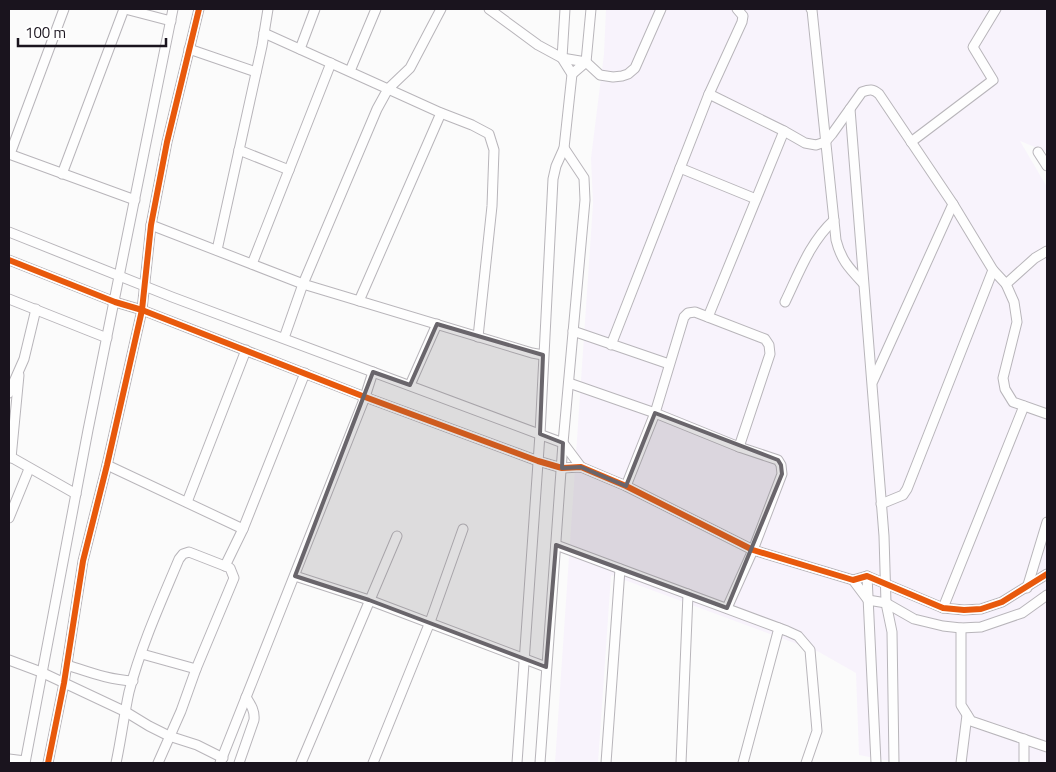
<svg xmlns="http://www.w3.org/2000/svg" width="1056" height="772" viewBox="0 0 1056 772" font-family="'Titillium Web',sans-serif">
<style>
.built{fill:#f8f3fc}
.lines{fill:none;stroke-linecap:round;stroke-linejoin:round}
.street-casing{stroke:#b8b5ba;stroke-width:11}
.street{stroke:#fefefe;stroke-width:9}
.cycleway-casing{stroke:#fff;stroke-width:9}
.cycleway{stroke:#e8590c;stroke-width:6}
.marked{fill:#69656b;fill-opacity:0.2;stroke:#69656b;stroke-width:4;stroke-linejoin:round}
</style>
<rect width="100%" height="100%" fill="#fbfbfb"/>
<!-- built -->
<path class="built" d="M606,9H1047V152L1020,141L1047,187V763H900L859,755L856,673L819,652L611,575L598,763H555L593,204L591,158L604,54Z"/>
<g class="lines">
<!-- street casing -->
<g class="street-casing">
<g id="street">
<path d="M125,9L171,21"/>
<path d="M441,9L410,68L388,89L441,113L472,125L489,134L494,150L492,206L478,337"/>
<path d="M489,9L538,45L562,58L586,62L600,75L613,77L622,76L628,74L635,68L661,9"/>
<path d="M737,9L743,16L742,22L709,94L784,131L805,143L816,145L825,142L832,134L862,92C870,89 873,89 879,94L953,204L993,270L1006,284L1014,302L1017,322L1003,378L1005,389L1013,402L1047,414"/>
<path d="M811,9L812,10L836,240C841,260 849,268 863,283"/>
<path d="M264,33L388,89L377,109L303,284L284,338"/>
<path d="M189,49L256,72"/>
<path d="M300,49L315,9"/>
<path d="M350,71L376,9"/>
<path d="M572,74L586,62L591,9"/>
<path d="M850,109L884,536L886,603L892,632L894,763"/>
<path d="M911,142L993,80L973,47L996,9"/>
<path d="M239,150L289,170"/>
<path d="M1038,152L1047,166"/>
<path d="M9,154L135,200"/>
<path d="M10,154L64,9"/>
<path d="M680,168L756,199"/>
<path d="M62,174L124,9"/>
<path d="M151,225L303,284L532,353L543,355"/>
<path d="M9,232L172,297L563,443L581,467"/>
<path d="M217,250L262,46L268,9"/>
<path d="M9,260L115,302L142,310L365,397L538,461L562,468L581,467L626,486L753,550L853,580L867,576L943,608L964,610L981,609L1002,602L1047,574"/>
<path d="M252,264L331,63"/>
<path d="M1006,284L1035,258L1047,251"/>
<path d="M9,299L107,338"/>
<path d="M359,301L441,113"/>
<path d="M785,302C799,273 810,242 834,220"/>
<path d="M708,317L784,131"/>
<path d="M573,331L669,364"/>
<path d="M611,345L709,94"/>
<path d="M873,381L953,204"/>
<path d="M569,383L655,413L739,447L770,354L769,345L765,339L695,312L688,313L684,317L655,413L626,486"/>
<path d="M410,385L437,324"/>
<path d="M9,393L24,359L36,309"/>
<path d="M9,456L76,494"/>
<path d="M11,458L19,375"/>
<path d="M107,465L243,529L225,566"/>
<path d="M187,502L246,350"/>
<path d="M881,504L903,495L907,489L993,270"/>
<path d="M9,518L29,469"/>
<path d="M243,529L305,373"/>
<path d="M556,545L787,631L798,636L810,650L817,731L806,763"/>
<path d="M295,576L369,600L546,667"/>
<path d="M867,576L876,763"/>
<path d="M853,580L868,600L886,603L914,619L943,626L961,628L981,627L1022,613L1047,595"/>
<path d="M1027,588L1047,522"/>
<path d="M727,608L753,550L782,474L781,465L778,460L739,447"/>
<path d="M943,608L1024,406"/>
<path d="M961,628V705L971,721L1047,747"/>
<path d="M142,654L196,669"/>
<path d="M9,660L41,672L126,712L149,726L169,736L197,745L223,758"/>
<path d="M67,665C89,672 109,680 133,681"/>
<path d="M9,759L25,761"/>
<path d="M25,763L88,430L173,9"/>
<path d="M48,763L64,683L83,561L107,465L142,310L151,225L167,142L199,9"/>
<path d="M116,763C121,740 124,715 129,692C141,646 161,602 179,559L183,554L189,552L230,568L234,578L196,669L181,711L158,763"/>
<path d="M220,763L365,397L373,372"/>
<path d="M239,763L254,720C255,711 251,705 246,697"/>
<path d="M301,763L397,536"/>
<path d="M373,763L430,622L463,529"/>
<path d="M517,763L540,434L553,179L556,166L564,148L572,74L562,58L565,9"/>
<path d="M540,763L563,443L585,200L584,178L564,148"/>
<path d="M606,763L620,569"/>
<path d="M681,763L688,594"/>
<path d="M743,763L779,628"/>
<path d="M961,763L967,715"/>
<path d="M1024,763V739"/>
</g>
</g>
<!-- street -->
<use href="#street" class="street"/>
<!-- cycleway casing -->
<g class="cycleway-casing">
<g id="cycleway">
<path d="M9,260L115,302L142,310L365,397L538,461L562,468L581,467L626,486L753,550L853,580L867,576L943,608L964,610L981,609L1002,602L1047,574"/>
<path d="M48,763L64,683L83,561L107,465L142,310L151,225L167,142L199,9"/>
</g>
</g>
<!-- cycleway -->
<use href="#cycleway" class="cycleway"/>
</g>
<!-- marked area -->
<path class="marked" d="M437,324L543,355L540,434L563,443L562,468L581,467L626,486L655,413L778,460L781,465L782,474L727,608L556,545L546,667L369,600L295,576L373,372L410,385Z"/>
<!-- border -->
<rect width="1056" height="772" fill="none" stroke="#1a141e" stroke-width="20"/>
<!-- scale -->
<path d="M18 38v8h148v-8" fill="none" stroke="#1a141e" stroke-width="2.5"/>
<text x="25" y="38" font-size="15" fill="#1a141e" stroke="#ffffff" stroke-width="4" paint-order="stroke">100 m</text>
</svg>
